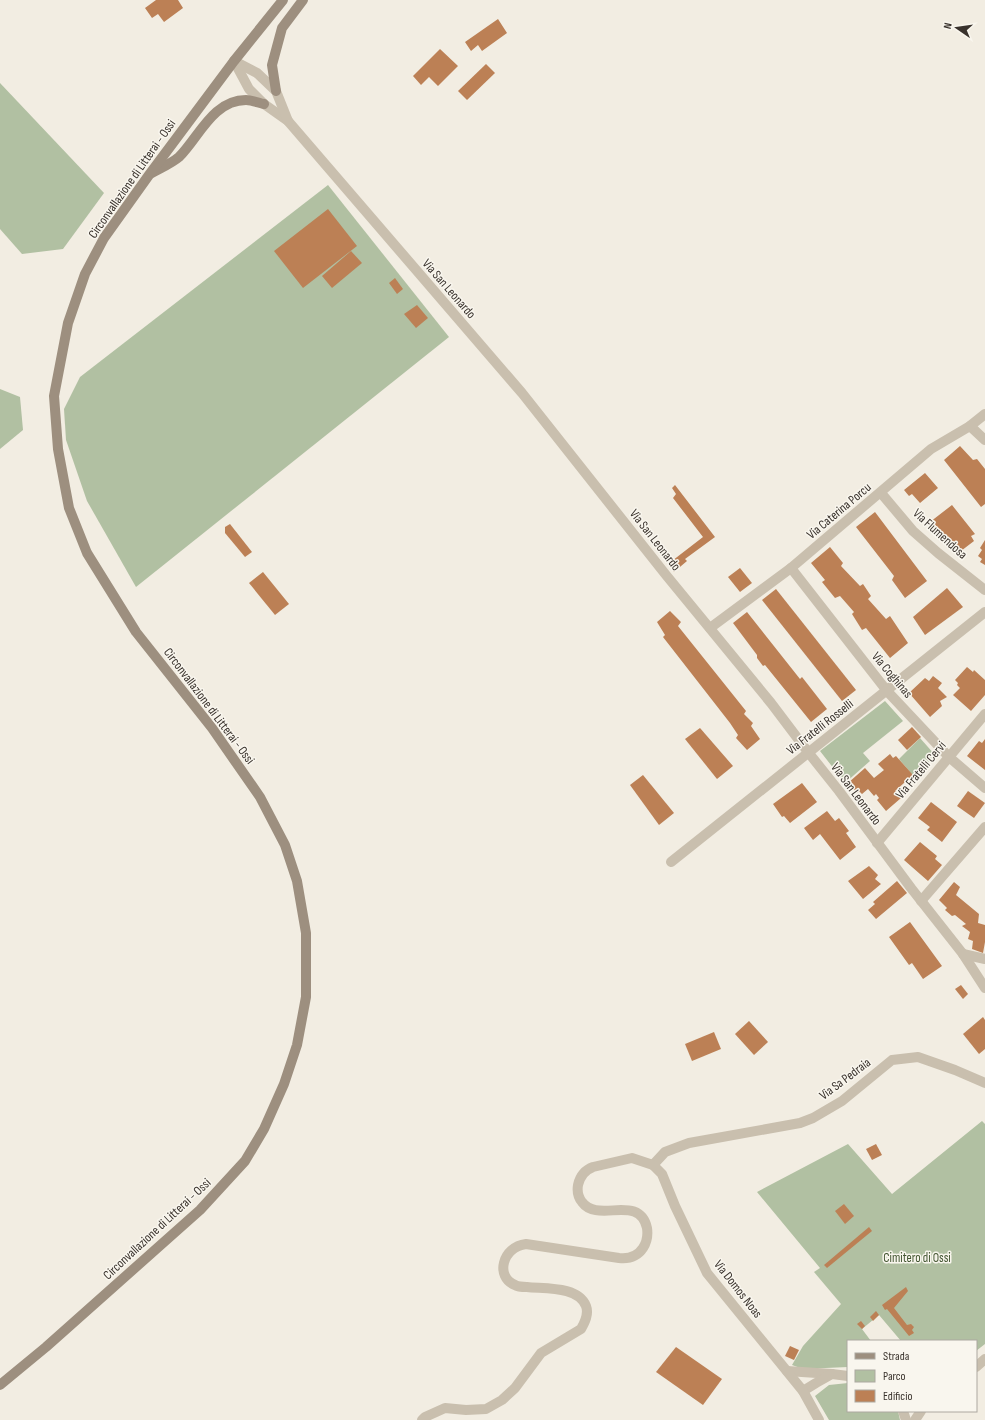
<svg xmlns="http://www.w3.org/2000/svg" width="985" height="1420" viewBox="0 0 985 1420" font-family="'Sofia Sans Condensed',sans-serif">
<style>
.green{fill:#b1c0a2}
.building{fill:#bc8055}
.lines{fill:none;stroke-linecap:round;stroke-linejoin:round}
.street{stroke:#c9bfae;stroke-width:10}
.secondary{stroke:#9d8f7f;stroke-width:10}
.labels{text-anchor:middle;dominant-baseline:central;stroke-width:3;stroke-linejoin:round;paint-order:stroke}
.street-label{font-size:13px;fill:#39322c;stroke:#f9f6ee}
.park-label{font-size:13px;fill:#425531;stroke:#f9f6ee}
</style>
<rect width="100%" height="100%" fill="#f2ede2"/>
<!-- green -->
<g class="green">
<path d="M0,83L104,193L63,249L22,254L0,229Z"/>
<path d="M328,185L449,337L136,587L87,501L66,440L64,409L80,377Z"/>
<path d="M0,389L20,397L23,430L0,449Z"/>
<path d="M885,701L903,721L863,753L870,761L845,783L820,751Z"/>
<path d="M920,738L935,755L916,779L899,759Z"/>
<path d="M982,1121L985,1124V1344L976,1351V1341H901L879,1315L862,1329L871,1341H848V1367L803,1369L792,1365L803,1346L841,1304L814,1272L820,1268L757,1192L848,1144L892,1194Z"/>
<path d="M848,1383V1411H898L900,1420H829L815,1396L829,1385Z"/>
</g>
<!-- building -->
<g class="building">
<path d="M156,0H178L183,8L164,22L158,14L152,18L145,8Z"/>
<path d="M498,19L507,33L482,51L478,45L471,51L465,42Z"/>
<path d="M440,49L458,66L438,86L429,77L421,85L413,76Z"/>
<path d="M486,64L495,73L467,100L458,91Z"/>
<path d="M328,209L357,246L303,288L274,251Z"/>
<path d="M351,251L362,263L332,288L322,276Z"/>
<path d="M395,278L403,289L397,294L389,283Z"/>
<path d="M417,305L428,318L416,328L404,314Z"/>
<path d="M960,446L973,460L977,459L985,469V504L981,507L944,460Z"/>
<path d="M925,473L938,488L920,503L912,494L909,496L904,490Z"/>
<path d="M675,485L715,537L685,559L687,561L674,572L668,564L703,537L673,498L676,494L672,488Z"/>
<path d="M952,505L975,534L971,536L974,541L957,554L938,529L936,531L930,522Z"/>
<path d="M875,512L927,581L905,598L892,580L894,576L856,527Z"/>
<path d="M230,524L252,552L245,557L225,533V527Z"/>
<path d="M985,540V565L980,562L982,559L978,556L982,550L980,548Z"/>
<path d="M830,547L843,563L841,566L860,586L863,584L871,596L868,599L886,619L890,616L908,643L890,658L866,628L862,630L852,614L854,612L840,596L835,598L822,582L825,580L811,563Z"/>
<path d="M740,568L752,583L740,592L728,577Z"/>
<path d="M263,572L289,604L275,615L249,583Z"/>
<path d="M947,588L963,607L925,635L913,617Z"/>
<path d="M776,589L856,690L842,701L762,600Z"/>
<path d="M670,611L681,622L678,626L746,711L744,714L753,723L751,726L760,739L747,750L736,738L738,735L730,723L663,637L665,635L657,622Z"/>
<path d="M747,612L800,679L802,677L827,709L811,722L765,665L763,666L757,658V655L733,623Z"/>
<path d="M967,667L973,672L974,670L985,680V695L971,711L953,695L960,688L957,685L958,683L955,680Z"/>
<path d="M933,676L942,683L938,688L947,697L940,701L942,706L930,717L909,693L925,678L929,681Z"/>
<path d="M912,727L921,737L907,750L898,740Z"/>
<path d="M700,728L733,766L717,779L685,739Z"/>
<path d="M985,739V770L967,756L979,741L982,743Z"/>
<path d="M890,754L893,758L896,756L913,775L895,791L901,798L886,811L877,800L879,798L876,794L874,796L868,789L862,794L859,791L857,793L848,783L865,768L874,778L884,770L878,764Z"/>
<path d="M643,775L674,813L659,825L630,785Z"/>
<path d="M802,783L817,802L790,823L784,816L782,817L773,804Z"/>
<path d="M968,791L985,803L974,818L957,806Z"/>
<path d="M931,802L957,822L942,842L927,830L930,827L918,818Z"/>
<path d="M827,811L835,821L839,818L849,831L846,833L856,847L840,860L820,834L813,840L804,828Z"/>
<path d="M920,842L937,856L935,859L942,865L928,881L904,860Z"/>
<path d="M869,866L878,875L875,879L881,884L863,899L848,881Z"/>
<path d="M897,881L907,893L876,919L868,910L875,904L873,902Z"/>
<path d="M954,882L960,887L956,895L979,914L978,923L985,925V942L983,953L972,949L973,941L968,939L970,932L962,926L966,924L955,915L952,916L945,910L947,908L939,900Z"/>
<path d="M910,922L942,966L923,979L912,963L909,965L889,937Z"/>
<path d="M961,985L968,994L963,999L955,989Z"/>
<path d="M983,1017L985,1020V1049L979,1054L963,1034Z"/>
<path d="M749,1021L768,1042L754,1055L735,1034Z"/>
<path d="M714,1032L721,1049L692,1061L685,1044Z"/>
<path d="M876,1144L882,1155L872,1160L866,1149Z"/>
<path d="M844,1204L854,1216L845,1224L835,1211Z"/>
<path d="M869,1227L872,1231L827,1268L824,1265Z"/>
<path d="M906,1287L908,1291L894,1308L907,1325L911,1324L914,1327L912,1330L914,1333L909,1336L887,1309L885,1310L882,1305Z"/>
<path d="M876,1311L879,1315L873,1321L870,1317Z"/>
<path d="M861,1321L865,1326L862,1329L857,1324Z"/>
<path d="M790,1346L799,1350L794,1360L785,1356Z"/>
<path d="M676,1347L722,1379L703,1405L656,1372Z"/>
</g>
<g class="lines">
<!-- street -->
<g class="street">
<path d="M234,61L249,89L264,104L288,121L522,393L666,575L771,703L808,752L839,791L911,888L963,954L985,988"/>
<path d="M234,61L257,73L276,91L288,121"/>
<path d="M970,426L985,440"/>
<path d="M881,493L913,531L938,553L985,590"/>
<path d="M791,568L887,691L949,757L985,788"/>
<path d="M710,628L791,568L931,449L970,426L985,414"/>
<path d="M877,843L985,714"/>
<path d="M671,862L985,612"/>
<path d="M921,901L985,827"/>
<path d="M963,954L985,959"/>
<path d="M653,1165L665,1152L689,1143L800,1123L813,1118L842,1101L892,1060L918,1057L955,1070L985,1083"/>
<path d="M976,1367L985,1359"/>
<path d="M787,1371L832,1374"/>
<path d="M803,1391L816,1383L832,1374L848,1376"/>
<path d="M903,1411L906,1420"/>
<path d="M422,1420L425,1417L445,1408L466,1410L486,1409L502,1400L515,1388L541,1353L581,1329C585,1322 589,1314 586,1306C578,1286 545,1289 527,1287C523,1287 518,1287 515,1285C495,1277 502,1247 526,1244L619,1258C628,1259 637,1257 643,1248C647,1242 648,1235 647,1228C639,1193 598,1224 582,1202C578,1197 577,1191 578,1185C580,1176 585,1170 593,1167L632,1158L653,1165L662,1174L675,1206L707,1273L803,1391L819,1420"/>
<path d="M915,1420L921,1411"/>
</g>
<!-- secondary -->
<g class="secondary">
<path d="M276,91L272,65L282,28L303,0"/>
<path d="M152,173C161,168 172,163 179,157C199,137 213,100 246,100C252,100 259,103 264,104"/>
<path d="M0,1385L46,1347L200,1210L245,1161L264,1129L284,1084L297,1045L306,997V933L297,881L285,845L260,797L212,728L136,632L87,553L69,508L58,449L54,396L68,323L85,274L104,238L149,175L234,61L283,0"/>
</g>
</g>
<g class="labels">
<!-- street labels -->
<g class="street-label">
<text transform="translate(132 179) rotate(-55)">Circonvallazione di Litterai - Ossi</text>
<text transform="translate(449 289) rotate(49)">Via San Leonardo</text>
<text transform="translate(839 511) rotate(-40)">Via Caterina Porcu</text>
<text transform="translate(940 534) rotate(42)">Via Flumendosa</text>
<text transform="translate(655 540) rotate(52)">Via San Leonardo</text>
<text transform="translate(892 675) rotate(50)">Via Coghinas</text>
<text transform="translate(209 706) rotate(53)">Circonvallazione di Litterai - Ossi</text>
<text transform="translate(820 727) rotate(-38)">Via Fratelli Rosselli</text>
<text transform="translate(921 770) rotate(-50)">Via Fratelli Cervi</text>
<text transform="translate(856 794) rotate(53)">Via San Leonardo</text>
<text transform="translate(845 1079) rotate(-37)">Via Sa Pedraia</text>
<text transform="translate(157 1229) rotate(-43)">Circonvallazione di Litterai - Ossi</text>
<text transform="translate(738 1289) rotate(52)">Via Domos Noas</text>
</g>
<!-- park labels -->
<g class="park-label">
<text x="917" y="1258">Cimitero di Ossi</text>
</g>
</g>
<!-- legend -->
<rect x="847" y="1340" width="130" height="72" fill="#f9f6ee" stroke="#aca8a0"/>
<rect x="855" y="1353" width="20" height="6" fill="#9d8f7f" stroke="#aca8a0"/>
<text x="883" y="1360" font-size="12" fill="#39322c">Strada</text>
<rect x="855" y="1370" width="20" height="12" fill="#b1c0a2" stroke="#aca8a0"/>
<text x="883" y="1380" font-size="12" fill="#39322c">Parco</text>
<rect x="855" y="1390" width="20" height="12" fill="#bc8055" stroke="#aca8a0"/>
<text x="883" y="1400" font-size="12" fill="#39322c">Edificio</text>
<!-- north arrow -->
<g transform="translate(957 28) rotate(283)" stroke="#f9f6ee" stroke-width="3" paint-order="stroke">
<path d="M0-3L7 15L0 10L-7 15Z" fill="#39322c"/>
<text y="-6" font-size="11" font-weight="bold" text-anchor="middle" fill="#39322c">N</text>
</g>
</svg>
